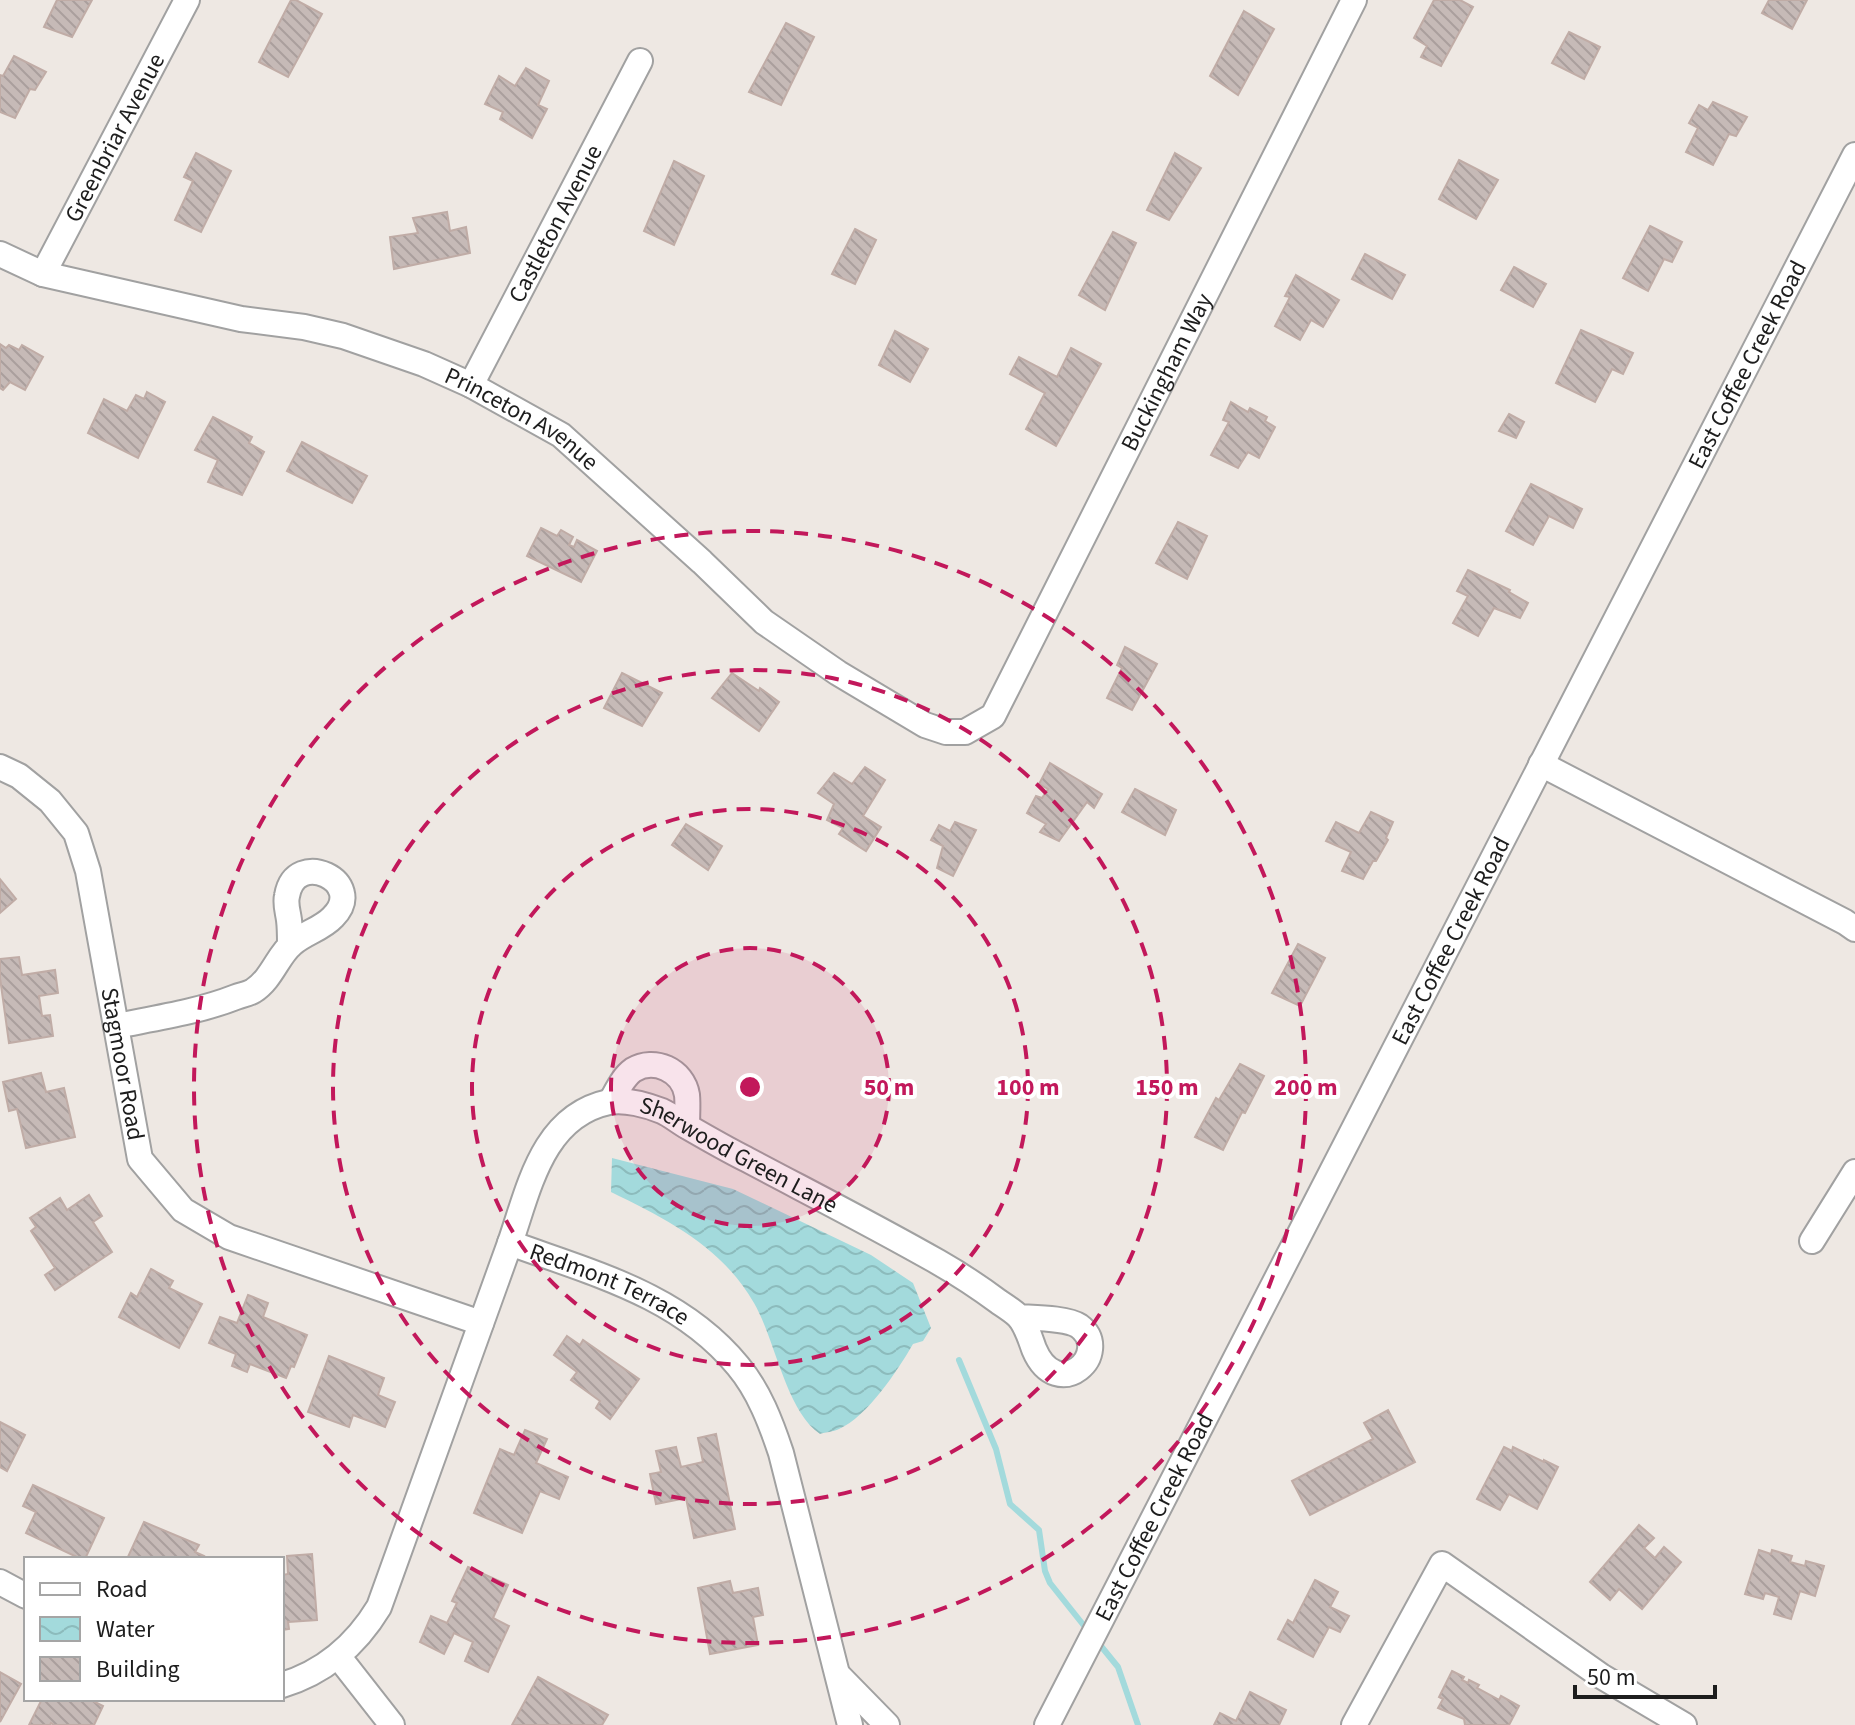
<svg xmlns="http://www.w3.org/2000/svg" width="1855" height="1725" viewBox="0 0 1855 1725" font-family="'Source Sans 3',sans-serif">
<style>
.water{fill:url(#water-waves)}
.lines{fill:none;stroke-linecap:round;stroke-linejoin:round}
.stream{stroke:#a3dadc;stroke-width:6}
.building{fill:url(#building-back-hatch);stroke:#c0aca6;stroke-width:2}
.minor-casing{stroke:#a1a1a1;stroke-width:28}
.minor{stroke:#fff;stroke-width:24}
.ring{fill:none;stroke:#c2185b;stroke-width:4;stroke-dasharray:14 10}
.labels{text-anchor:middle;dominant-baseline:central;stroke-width:8;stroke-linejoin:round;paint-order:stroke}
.street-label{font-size:24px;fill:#1d1d1d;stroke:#fff}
.centre{fill:#c2185b;stroke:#fff;stroke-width:4}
.ring-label{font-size:24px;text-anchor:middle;font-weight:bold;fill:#c2185b;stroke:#fff;stroke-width:8;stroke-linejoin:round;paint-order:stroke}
</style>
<defs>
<pattern id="water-waves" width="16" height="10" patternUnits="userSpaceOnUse" patternTransform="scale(2)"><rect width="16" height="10" fill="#a3dadc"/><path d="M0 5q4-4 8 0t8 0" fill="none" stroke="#8cbbbc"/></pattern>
<pattern id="building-back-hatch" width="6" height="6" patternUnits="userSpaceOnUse" patternTransform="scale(2)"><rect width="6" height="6" fill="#c6bab7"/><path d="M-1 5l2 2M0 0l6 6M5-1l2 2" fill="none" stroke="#aa9f9d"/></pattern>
</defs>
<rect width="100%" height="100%" fill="#eee8e3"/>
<!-- water -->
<path class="water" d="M612,1158L733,1189L871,1255L913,1283L931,1328L923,1341L913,1344C898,1370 867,1417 839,1429C833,1432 826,1432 820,1434C786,1411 775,1339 754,1303C721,1246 668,1220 611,1192Z"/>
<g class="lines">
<!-- stream -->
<g class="stream">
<path d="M959,1360L996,1449L1010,1504L1039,1530L1045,1571L1050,1583L1089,1632"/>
<path d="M1096,1640L1118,1667L1138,1725"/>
</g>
</g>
<!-- building -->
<g class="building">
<path d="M57,0H92L72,37L44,27Z"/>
<path d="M291,0H296L322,14L288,77L259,62Z"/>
<path d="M1434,0H1460L1473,7L1441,66L1421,57L1427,46L1414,38Z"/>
<path d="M1769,0H1807L1792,29L1762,13Z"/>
<path d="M1244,11L1274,29L1238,95L1210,76Z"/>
<path d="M786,23L814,37L781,105L749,92Z"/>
<path d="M1569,32L1600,47L1584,79L1552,63Z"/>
<path d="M14,56L46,72L35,90L30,89L15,118L0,112V75L3,76Z"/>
<path d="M526,68L549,81L538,105L547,109L532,138L500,119L503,112L485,104L499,76L515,86Z"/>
<path d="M1713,102L1747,117L1736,136L1729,134L1713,165L1686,152L1698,128L1689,123L1699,105L1708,110Z"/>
<path d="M196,153L231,171L201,232L175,220L193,181L184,177Z"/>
<path d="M1175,153L1201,168L1169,220L1147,210Z"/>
<path d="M1459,160L1498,180L1476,219L1439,199Z"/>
<path d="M674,161L704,176L674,245L644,231Z"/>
<path d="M447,212L450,231L466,227L470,253L394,269L390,237L418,233L413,218Z"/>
<path d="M1650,226L1682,242L1672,262L1664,259L1648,291L1623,278Z"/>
<path d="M855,229L876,240L855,284L832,274Z"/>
<path d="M1113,232L1136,243L1105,310L1079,295Z"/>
<path d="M1365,254L1405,275L1392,299L1352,279Z"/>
<path d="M1514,267L1546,284L1533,307L1501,290Z"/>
<path d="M1296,275L1339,300L1323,327L1311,320L1300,340L1275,326L1290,297L1285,296Z"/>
<path d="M1581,330L1633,353L1623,374L1612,369L1595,402L1556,383Z"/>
<path d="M895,331L928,349L910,382L879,365Z"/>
<path d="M0,344L6,348L9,345L19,350L22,345L43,357L25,390L10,382L3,390L0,388Z"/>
<path d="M1071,348L1101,364L1056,446L1026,429L1045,393L1010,374L1019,357L1057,377Z"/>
<path d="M147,392L165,402L138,458L88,433L104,399L127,411L136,395L144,399Z"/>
<path d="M1231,402L1248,412L1250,408L1267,417L1265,421L1275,427L1259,458L1248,452L1238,468L1211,455L1229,422L1223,420Z"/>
<path d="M1509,414L1524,422L1516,438L1499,431Z"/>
<path d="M213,417L252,437L249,443L264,452L242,495L208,482L218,460L195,450Z"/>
<path d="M302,442L367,476L352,503L287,471Z"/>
<path d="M1531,484L1582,509L1573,528L1549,516L1533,545L1506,531Z"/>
<path d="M1178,522L1207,536L1187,579L1156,563Z"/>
<path d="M541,528L557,536L561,530L573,537L569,545L574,547L577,540L597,551L581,582L527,556Z"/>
<path d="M1468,570L1510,590L1509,592L1528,603L1520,618L1494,608L1478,636L1453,623L1468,596L1457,591Z"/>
<path d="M1125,647L1157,664L1132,710L1107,698L1122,668L1117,665Z"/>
<path d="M622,673L662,693L642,726L604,708Z"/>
<path d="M732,673L759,691L760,688L779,702L759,731L712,698Z"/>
<path d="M1050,763L1102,794L1094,808L1087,802L1059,841L1040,832L1046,824L1027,813L1036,796L1042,798L1048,789L1039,784Z"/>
<path d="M865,767L885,780L863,816L881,827L866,851L839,834L843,828L827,820L834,804L818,793L834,773L852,784Z"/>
<path d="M1135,789L1176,810L1165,835L1122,812Z"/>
<path d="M1371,812L1393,822L1386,838L1388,840L1376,861H1373L1363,879L1342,871L1351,852L1326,841L1336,822L1359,833Z"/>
<path d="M955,822L976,830L953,876L937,868L943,846L931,840L939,825L950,831Z"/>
<path d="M686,824L722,846L708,870L672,845Z"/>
<path d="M0,879L16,899L0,913Z"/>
<path d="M1298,944L1325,958L1300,1006L1272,993Z"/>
<path d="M19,957L22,975L55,970L58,993L39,996L42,1016L50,1015L53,1036L9,1043L0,978V959Z"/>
<path d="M1240,1064L1264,1076L1245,1113L1242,1112L1223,1150L1195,1137L1216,1098L1219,1100Z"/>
<path d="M41,1073L46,1092L64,1088L75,1137L26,1148L17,1109L9,1111L3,1082Z"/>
<path d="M89,1195L102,1216L93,1222L112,1252L55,1290L45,1275L55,1268L31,1231L36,1227L30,1218L60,1198L67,1210Z"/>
<path d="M151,1269L173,1281L169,1288L202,1304L179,1348L119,1317L131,1293L137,1297Z"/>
<path d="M248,1295L268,1303L263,1317L307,1335L294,1367L291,1366L286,1378L250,1364L247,1372L232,1366L236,1354L209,1343L220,1317L237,1323Z"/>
<path d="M567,1336L580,1345L583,1340L639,1379L610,1419L596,1408L600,1401L571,1380L577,1372L554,1355Z"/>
<path d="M329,1356L384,1378L378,1395L395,1402L385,1427L353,1415L349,1427L308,1412Z"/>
<path d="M1388,1410L1415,1462L1310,1515L1292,1481L1373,1439L1364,1423Z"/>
<path d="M0,1422L25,1435L7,1471L0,1467Z"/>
<path d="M525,1430L547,1439L536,1463L568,1477L559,1499L540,1491L522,1533L474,1513L500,1449L514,1455Z"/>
<path d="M716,1434L735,1529L694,1538L686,1498L656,1504L650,1474L661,1472L656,1451L676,1447L681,1467L703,1462L698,1438Z"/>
<path d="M1504,1447L1512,1451L1513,1447L1544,1462V1460L1558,1467L1537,1509L1509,1494L1500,1510L1477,1499Z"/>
<path d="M33,1485L104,1518L85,1559H81L26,1533L36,1512L23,1506Z"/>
<path d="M144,1522L199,1545L195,1552L204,1556L202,1559H127Z"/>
<path d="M1639,1525L1654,1538L1644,1548L1655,1558L1664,1547L1681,1562L1642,1609L1619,1589L1610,1600L1590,1582Z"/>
<path d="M1759,1550L1771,1554L1772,1550L1792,1556L1790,1562L1805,1566L1806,1561L1824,1566L1815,1596L1800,1591L1791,1619L1774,1614L1779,1597L1765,1593L1763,1599L1745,1594Z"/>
<path d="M312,1554L317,1620L288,1622L289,1629L282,1630V1575L288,1574L287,1556Z"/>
<path d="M468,1567L508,1585L493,1618L509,1626L488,1672L465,1661L473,1642L454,1633L444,1654L420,1642L431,1616L447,1623L457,1603L452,1601Z"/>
<path d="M1315,1580L1338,1592L1330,1607L1349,1616L1340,1632L1329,1627L1313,1657L1278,1639L1288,1620L1293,1623Z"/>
<path d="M730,1581L733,1593L758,1588L763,1615L753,1617L758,1645L710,1654L698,1588Z"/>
<path d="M1452,1671L1464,1677L1462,1680L1468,1683L1469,1680L1479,1685L1477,1688L1499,1700L1501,1696L1519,1706L1509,1725H1465L1464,1719L1438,1708L1443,1699L1439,1697Z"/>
<path d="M0,1672L21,1684L0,1722Z"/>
<path d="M538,1677L608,1715L602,1725H512Z"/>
<path d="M1250,1692L1286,1710L1279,1725H1214L1220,1713L1236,1721Z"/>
<path d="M42,1699H89L103,1706L94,1725H54L51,1723L50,1725H29Z"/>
</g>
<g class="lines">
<!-- minor casing -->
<g class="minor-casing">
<g id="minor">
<path id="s1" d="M0,254L43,274L241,319L304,327L343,336L424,364L471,385L561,435L702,562L764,622L838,673L925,725L946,732H965L993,716L997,708L1354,0"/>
<path id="s2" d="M43,274L187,0"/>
<path id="s3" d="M471,385L640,61"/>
<path d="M1541,764L1845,922L1855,929"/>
<path id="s4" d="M0,767L19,776L50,801L76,833L88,871L140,1159L183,1210L229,1237L481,1323"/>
<path d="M116,1026C156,1018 198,1012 236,997C241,995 248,994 253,991C272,979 278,955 292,944C304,933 322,929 333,917C368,882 295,847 287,896C285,904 288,912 289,920C290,928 290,937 290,945"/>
<path d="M611,1101C617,1091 623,1077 633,1070C654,1057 683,1070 687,1095C688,1105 687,1116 687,1126"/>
<path d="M1812,1241L1855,1172"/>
<path id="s5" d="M510,1243C529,1189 542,1116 609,1102C625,1099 647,1105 662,1111C671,1115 679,1122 688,1127C707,1138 726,1149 746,1159C810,1193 875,1226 938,1262C959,1274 979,1287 999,1302C1005,1306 1013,1311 1018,1316C1026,1324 1030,1338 1034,1349C1058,1406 1114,1352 1079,1326C1067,1318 1034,1318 1019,1317"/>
<path d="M0,1582L26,1596"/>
<path d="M338,1656L392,1725"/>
<path d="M840,1677L887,1725"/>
<path id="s6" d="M282,1685C325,1672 356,1645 379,1607L510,1243C592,1273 680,1295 738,1366C759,1391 771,1423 781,1453L850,1725"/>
<path id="s7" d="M1047,1725L1855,155"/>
<path d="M1354,1725L1442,1564L1601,1676L1684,1725"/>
</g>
</g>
<!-- minor -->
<use href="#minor" class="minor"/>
</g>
<!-- distance rings -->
<circle cx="750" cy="1087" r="139" fill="#c2185b" fill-opacity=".12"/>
<g class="ring">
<circle cx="750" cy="1087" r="139"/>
<circle cx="750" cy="1087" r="278"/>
<circle cx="750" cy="1087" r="417"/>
<circle cx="750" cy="1087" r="556"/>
</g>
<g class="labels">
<!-- street labels -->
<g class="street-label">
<text stroke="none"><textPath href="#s2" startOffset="154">Greenbriar Avenue</textPath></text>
<text stroke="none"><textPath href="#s3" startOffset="182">Castleton Avenue</textPath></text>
<text stroke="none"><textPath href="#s7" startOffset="1530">East Coffee Creek Road</textPath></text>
<text stroke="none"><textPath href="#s1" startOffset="1520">Buckingham Way</textPath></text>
<text stroke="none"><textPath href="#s1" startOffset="552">Princeton Avenue</textPath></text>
<text stroke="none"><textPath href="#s7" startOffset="882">East Coffee Creek Road</textPath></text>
<text stroke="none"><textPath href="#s4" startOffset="338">Stagmoor Road</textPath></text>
<text stroke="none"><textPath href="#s5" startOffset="324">Sherwood Green Lane</textPath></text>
<text stroke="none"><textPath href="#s6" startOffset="622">Redmont Terrace</textPath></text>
<text stroke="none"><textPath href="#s7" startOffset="234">East Coffee Creek Road</textPath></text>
</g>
</g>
<circle cx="750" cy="1087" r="12" class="centre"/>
<g class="ring-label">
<text x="889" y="1095">50 m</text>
<text x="1028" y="1095">100 m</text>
<text x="1167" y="1095">150 m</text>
<text x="1306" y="1095">200 m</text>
</g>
<!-- legend -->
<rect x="24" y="1557" width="260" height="144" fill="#ffffff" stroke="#a5a5a5" stroke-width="2"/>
<rect x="40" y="1583" width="40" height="12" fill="#ffffff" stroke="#a5a5a5" stroke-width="2"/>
<text x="96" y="1597" font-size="24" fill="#1d1d1d">Road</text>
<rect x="40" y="1617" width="40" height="24" fill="url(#water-waves)" stroke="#a5a5a5" stroke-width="2"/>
<text x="96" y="1637" font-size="24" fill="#1d1d1d">Water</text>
<rect x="40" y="1657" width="40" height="24" fill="url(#building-back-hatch)" stroke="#a5a5a5" stroke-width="2"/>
<text x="96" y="1677" font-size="24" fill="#1d1d1d">Building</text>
<!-- scale -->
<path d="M1575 1685v12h140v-12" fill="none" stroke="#1d1d1d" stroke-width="4"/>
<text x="1587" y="1685" font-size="24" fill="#1d1d1d" stroke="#ffffff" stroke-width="6" paint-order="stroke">50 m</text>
</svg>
